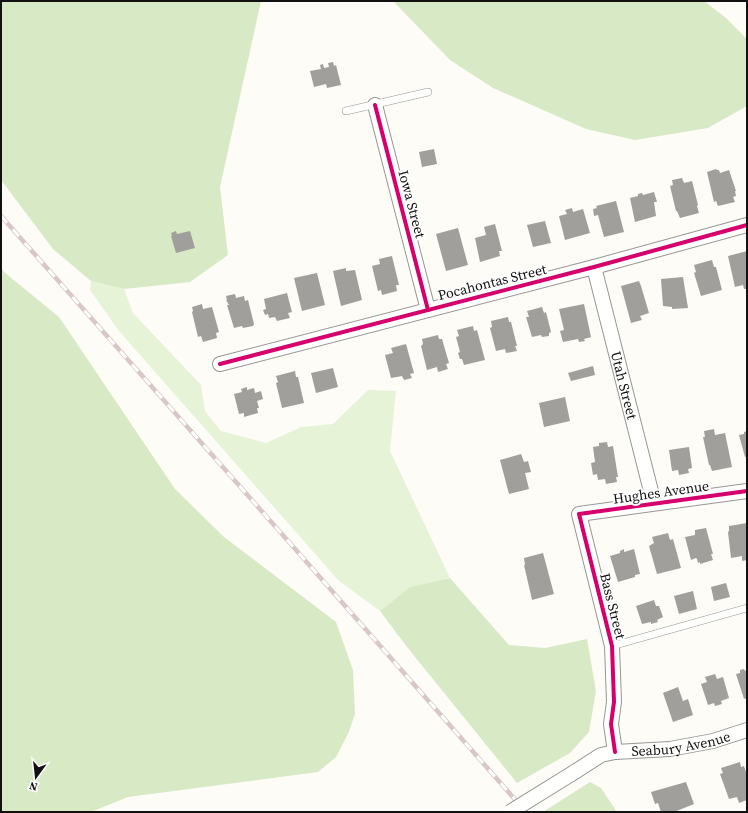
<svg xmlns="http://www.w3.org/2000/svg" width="748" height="813" viewBox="0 0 748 813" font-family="'Source Serif 4',serif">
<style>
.green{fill:#e7f3d7}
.forest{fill:#d8eac5}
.building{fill:#a19f9c}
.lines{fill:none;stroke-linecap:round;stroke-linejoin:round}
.service-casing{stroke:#979795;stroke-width:8}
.minor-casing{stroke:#979795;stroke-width:16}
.service{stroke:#fffffe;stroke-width:7}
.minor{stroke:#fffffe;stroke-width:14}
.rail-casing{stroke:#d9c6c7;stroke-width:4.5}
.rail{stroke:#fff;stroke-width:3;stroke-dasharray:9;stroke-linecap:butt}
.minor-bridge-casing{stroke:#979795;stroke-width:16;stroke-linecap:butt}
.minor-bridge{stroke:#fffffe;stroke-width:14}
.cycleway-casing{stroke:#fff;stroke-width:6}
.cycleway{stroke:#d6006c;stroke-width:4}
.labels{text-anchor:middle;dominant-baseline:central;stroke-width:4;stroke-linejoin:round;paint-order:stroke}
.street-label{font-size:14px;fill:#111;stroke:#fff}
</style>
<rect width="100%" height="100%" fill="#fdfcf7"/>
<!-- green -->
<path class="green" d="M91,281L124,289L133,313L201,385L205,411L221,431L266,443L301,427L333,424L368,390L396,391L390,451L450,578L410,587L380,611L339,581L119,331L90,290Z"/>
<!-- forest -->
<g class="forest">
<path d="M1,1H261L220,187L228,255L190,282L124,289L91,281L53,249L1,180Z"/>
<path d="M393,1H704L726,18L747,39V106L708,128L635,140L586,129L493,88L450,60Z"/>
<path d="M1,267L4,272L59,317L175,489L224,537L336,622L353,670L355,714L348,734L336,757L318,772L128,797L91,812H1Z"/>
<path d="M450,578L509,645L545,648L587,639L596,691L589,732L570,753L517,783L407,647L380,611L410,587Z"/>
<path d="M590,782L601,788L617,812H543Z"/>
</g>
<!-- building -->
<g class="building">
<path d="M333,62L334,66L336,65L341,85L327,88L326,84L314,87L310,71L321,69L320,65L323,64L324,68L329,67L328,63Z"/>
<path d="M434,149L437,164L422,167L419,152Z"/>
<path d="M716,169L717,170H719L720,173L729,170L736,191H735L736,196L733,197L735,202L718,206L716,201L714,202L707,172Z"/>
<path d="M682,178L684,183L692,181L698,205L697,206L699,213L680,218L677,211H676L670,186L673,185L672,180Z"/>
<path d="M654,192L657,202H654L656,216L635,222L630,198L638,196V194L642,193L643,195Z"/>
<path d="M616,201L624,232L604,237L598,215L594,216L593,209L597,208L596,206Z"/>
<path d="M572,208L573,212L583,209L590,233L565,240L559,216L567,214L565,210Z"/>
<path d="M545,221L551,243L533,247L527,225Z"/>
<path d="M495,224L502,251H499L500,256L480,262L475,238L486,235L484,227Z"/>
<path d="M458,228L468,265L446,271L436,234Z"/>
<path d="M176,231L177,234L190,231L195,248L176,253L171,236H172L171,233Z"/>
<path d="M747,251V289H744L743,285L735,287L728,256Z"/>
<path d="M392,256L399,285H396L397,291L382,295L381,290L378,291L372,266L380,264L379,259Z"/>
<path d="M712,260L714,267H716L722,290L701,296L694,273L696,272L694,265Z"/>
<path d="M346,268V271L355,270L362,300L341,306L333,271Z"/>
<path d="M317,273L325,305L302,311L294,278Z"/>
<path d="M683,277L688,308L672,309V307L663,306L661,279Z"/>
<path d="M639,281L641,286L649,313L640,316L642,320L631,323L621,286Z"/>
<path d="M287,293L292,312L288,313L290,318L277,321L275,317L269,318L268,314L265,315L263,310L266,309L264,299Z"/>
<path d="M235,294L236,298L244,296L245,301L248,300L254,324L253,326L243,328L242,326L234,328L227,305H229L226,300H227L226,296Z"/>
<path d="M202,304L203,309L212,307L219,332L216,333L217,338L203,342L201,336L198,337L192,312L193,311L192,307Z"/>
<path d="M584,304L591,337L584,339L585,341L579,342L578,339L563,342L560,331L564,330L559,309Z"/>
<path d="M542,307L544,313L546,312L551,332L549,333V336L542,337L541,335L532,337L526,317H529L527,311Z"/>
<path d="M508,317L509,322H511L517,346H515L517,351L506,353L505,349L496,351L490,328L492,327L491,321Z"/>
<path d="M473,326L474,331L477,330L485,360L464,365L462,359H460L458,353L460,352L456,337L459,336L457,330Z"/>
<path d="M438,335L439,339H442L449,363L446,364L448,369L438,372L437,367L427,370L421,346L423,344L422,339Z"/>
<path d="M406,344L414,373L410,374L412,378L404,380L402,376L391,378L385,355L393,353L391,348Z"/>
<path d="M593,366L595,375L571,381L568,373Z"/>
<path d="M333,368L338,387L316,393L311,373Z"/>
<path d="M295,371L296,377H298L304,403L282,408L276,383L278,382L276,376Z"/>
<path d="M247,387V390L254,388L255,393L261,391L263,399L257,401L259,408H257L258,413L244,417V413L239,414L234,394L242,392L241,389Z"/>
<path d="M565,397L570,421L544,427L539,403Z"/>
<path d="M714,429L715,435L725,433L732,467L712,471L710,465H709L703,437H705L704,431Z"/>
<path d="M747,431V456L745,457L739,435L744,434V432Z"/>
<path d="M607,442L608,447L613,446L618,477H616L617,482L606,484L605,479L598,480L597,474L593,475L591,463L595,462L593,447L599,446V443Z"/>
<path d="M689,447L692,468L688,469L689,473L679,475L678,470L672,471L669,450Z"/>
<path d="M521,454L524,462L528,461L531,472L525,473L529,489L509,494L500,460Z"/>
<path d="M747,523V560L742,561V556L731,558L728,532L729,531V526Z"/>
<path d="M706,528L713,554H711L713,560L700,564V562L698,563L697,559L696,558L691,560L685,537L695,535V530Z"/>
<path d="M668,533L670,540L673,539L681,568L657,574L649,546L654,543L652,537Z"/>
<path d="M624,549V552L634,549L640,574L635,575V577L618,582L610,556L620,553V551Z"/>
<path d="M543,553L554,594L532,600L524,565H525L524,558Z"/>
<path d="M726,583L730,597L714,601L711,587Z"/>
<path d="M693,591L697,609L679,614L674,596Z"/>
<path d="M654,600L656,606H659L663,617L657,620L658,622L651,624V622L642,624L636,606Z"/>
<path d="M744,669L745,671L747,670V698L744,699L736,674L740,673V670Z"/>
<path d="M715,674L717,679L723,677L729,698L721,701L722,704L715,706L714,703L708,705L701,684L707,682L705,677Z"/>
<path d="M678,687L683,701L688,699L693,715L673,722L663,693Z"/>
<path d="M740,762L741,767L744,766L747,775V800L739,803L737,797L729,799L720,774L723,773L721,768Z"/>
<path d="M686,782L694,804L674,812H661L658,803L655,804L651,792Z"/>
</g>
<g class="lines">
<!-- service casing -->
<g class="service-casing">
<g id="service">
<path d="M346,111L428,92"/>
<path d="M612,646L747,608"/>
</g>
</g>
<!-- minor casing -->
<g class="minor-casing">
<g id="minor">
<path d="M375,105L428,310"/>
<path id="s1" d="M594,267L654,503"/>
<path d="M220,364L594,267L747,225"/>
<path d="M615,752L611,724L614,702L612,646L579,514L747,491"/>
<path id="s2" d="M573,773L601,755L615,752L670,749L713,741L747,730"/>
</g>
</g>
<!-- service -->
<use href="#service" class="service"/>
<!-- minor -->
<use href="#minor" class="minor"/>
<!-- rail casing -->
<g class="rail-casing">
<path id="rail" d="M1,216L289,542L526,812"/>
</g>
<!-- rail -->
<use href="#rail" class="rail"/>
<!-- minor-bridge casing -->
<g class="minor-bridge-casing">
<path id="minor-bridge" d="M510,812L573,773"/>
</g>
<!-- minor-bridge -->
<use href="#minor-bridge" class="minor-bridge"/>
<!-- cycleway casing -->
<g class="cycleway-casing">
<g id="cycleway">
<path d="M375,105L428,310"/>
<path d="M220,364L594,267L747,225"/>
<path d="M615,752L611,724L614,702L612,646L579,514L747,491"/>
</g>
</g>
<!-- cycleway -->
<use href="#cycleway" class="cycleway"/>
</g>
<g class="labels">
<!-- street labels -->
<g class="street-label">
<text transform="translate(412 204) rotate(75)">Iowa Street</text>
<text transform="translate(492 282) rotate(-14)">Pocahontas Street</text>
<text stroke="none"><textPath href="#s1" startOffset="122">Utah Street</textPath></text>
<text transform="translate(661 492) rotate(-8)">Hughes Avenue</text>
<text transform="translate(613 606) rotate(76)">Bass Street</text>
<text stroke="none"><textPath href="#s2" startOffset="114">Seabury Avenue</textPath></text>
</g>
</g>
<!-- border -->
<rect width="748" height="813" fill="none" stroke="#111111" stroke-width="4"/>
<!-- north arrow -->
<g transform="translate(36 777) rotate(195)" stroke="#ffffff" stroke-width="3" paint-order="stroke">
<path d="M0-3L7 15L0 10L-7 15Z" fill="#111111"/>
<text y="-6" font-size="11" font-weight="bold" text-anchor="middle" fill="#111111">N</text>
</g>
</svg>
